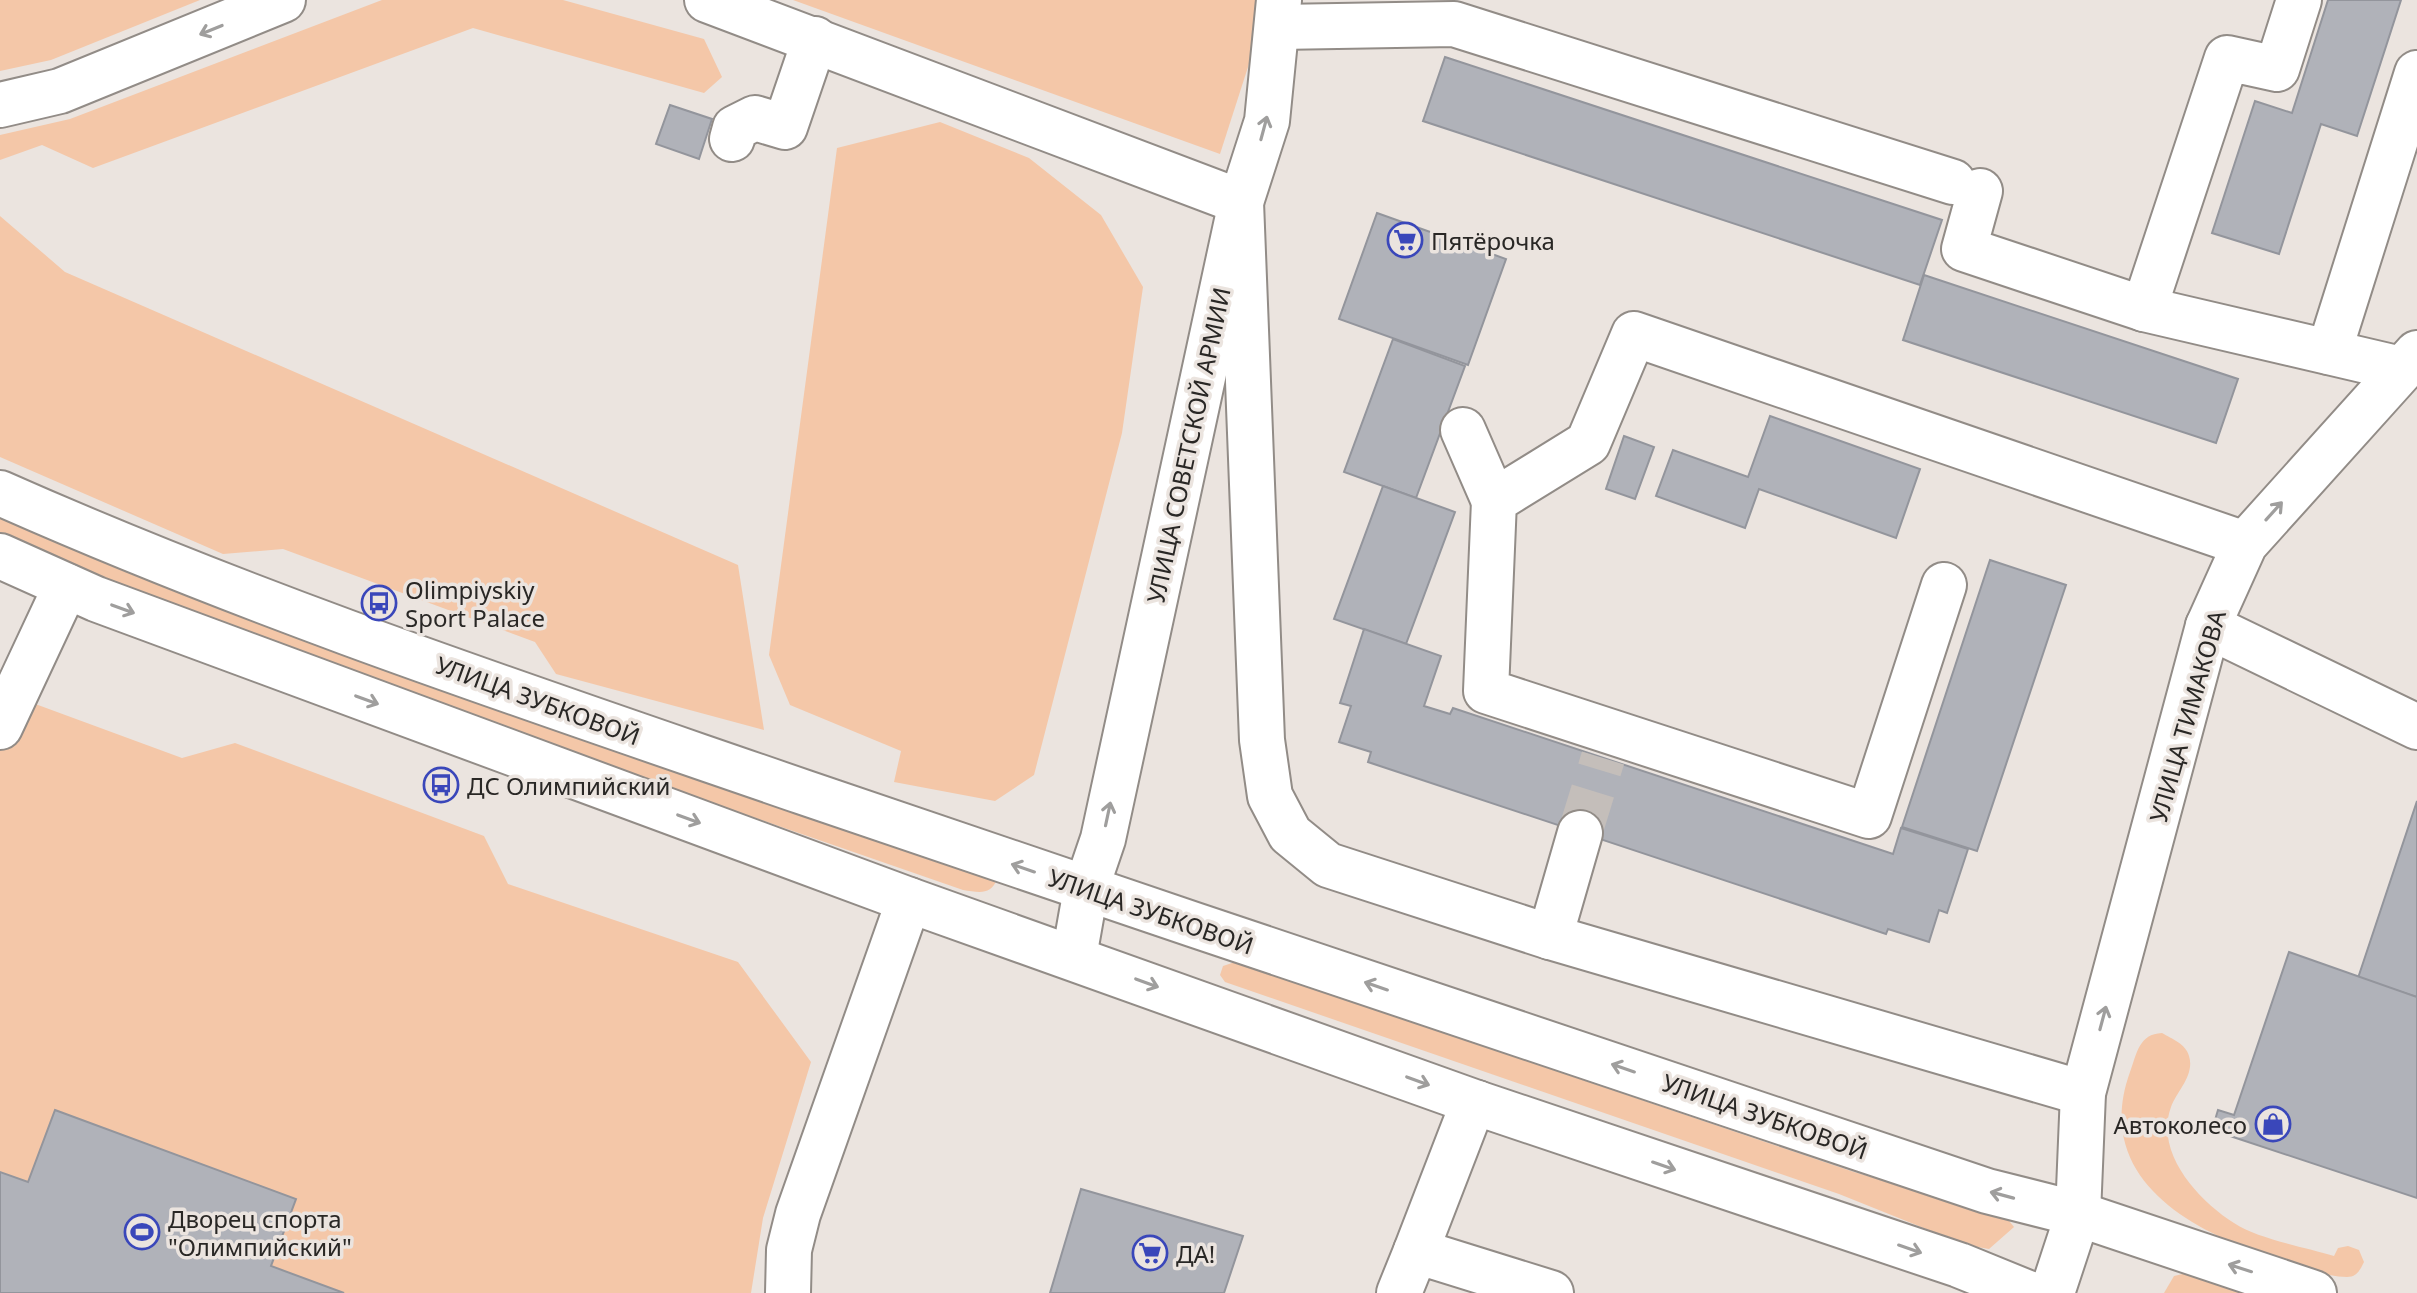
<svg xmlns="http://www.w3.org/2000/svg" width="2417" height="1293" viewBox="0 0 2417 1293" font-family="'Noto Sans',sans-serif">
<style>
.green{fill:#f4c7a8}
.building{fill:#b0b2b9;stroke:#93959c;stroke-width:2}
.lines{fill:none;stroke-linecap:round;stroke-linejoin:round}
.minor-tunnel{stroke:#c4beba;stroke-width:44;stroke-dasharray:44 22;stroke-linecap:butt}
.minor-casing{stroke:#928c87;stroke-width:48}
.major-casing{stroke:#928c87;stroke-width:48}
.minor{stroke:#fff;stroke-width:44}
.major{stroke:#fff;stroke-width:44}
.oneway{stroke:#9f9e9d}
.labels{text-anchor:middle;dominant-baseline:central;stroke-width:7;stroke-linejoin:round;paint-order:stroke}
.poi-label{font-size:24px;fill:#292725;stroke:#ebe4df;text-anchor:start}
.street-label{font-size:24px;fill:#292725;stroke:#ebe4df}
</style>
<rect width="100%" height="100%" fill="#ebe4df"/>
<!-- green -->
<g class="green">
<path d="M0,0H200L51,60L0,71Z"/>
<path d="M382,0H563L704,39L722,77L704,93L473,28L93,168L42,145L0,160V135L70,119Z"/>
<path d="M793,0H1257V39L1220,154Z"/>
<path d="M940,122L1029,158L1101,215L1143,287L1122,433L1034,775L995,801L894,782L901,751L790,705L769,655L837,148Z"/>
<path d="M0,216L65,272L738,565L764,730L556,674L535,642L283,549L223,554L0,457Z"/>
<path d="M0,512L997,879C991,896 978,892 963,890L511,733L74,569L0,537Z"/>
<path d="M0,691L182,758L235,743L484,836L508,884L738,962L811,1062L763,1218L751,1293H0Z"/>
<path d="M1235,962L1854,1172L2006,1217L2014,1227L1989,1249L1966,1245L1839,1194L1225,982L1220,975L1223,966Z"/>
<path d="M2162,1033C2172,1039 2186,1044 2189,1056C2195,1075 2177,1091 2171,1107C2154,1153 2199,1201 2234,1223C2258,1239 2305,1247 2334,1256L2338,1248L2348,1246L2359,1250L2364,1262C2360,1270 2357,1277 2347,1277C2326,1277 2302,1266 2282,1260C2195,1234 2091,1180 2130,1072C2137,1053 2139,1034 2162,1033Z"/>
<path d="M2191,1272L2255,1293H2164L2174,1276Z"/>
</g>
<!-- building -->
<g class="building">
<path d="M2328,0H2401L2357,136L2321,124L2279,254L2212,233L2255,101L2292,113Z"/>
<path d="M1445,57L1942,220L1920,285L1423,121Z"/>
<path d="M670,105L712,119L699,159L656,144Z"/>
<path d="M1377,213L1506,259L1468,365L1339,319Z"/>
<path d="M1924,275L2238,379L2216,443L1903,340Z"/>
<path d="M1393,339L1465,366L1416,498L1344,472Z"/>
<path d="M1770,416L1920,469L1896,538L1759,489L1745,528L1656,496L1673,450L1748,477Z"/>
<path d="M1624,436L1654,447L1635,499L1606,489Z"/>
<path d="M1383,486L1455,512L1406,644L1334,619Z"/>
<path d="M1990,560L2066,585L1977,851L1902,827Z"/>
<path d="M1364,629L1441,656L1424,706L1450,714L1453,708L1893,854L1901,828L1968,849L1947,913L1939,910L1929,942L1888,929L1886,934L1368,762L1371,752L1339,742L1351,706L1340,703Z"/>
<path d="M2417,801V997L2358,978Z"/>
<path d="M2289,952L2417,997V1198L2212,1130L2218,1110L2234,1115Z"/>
<path d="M55,1110L296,1199L271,1266L344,1293H0V1172L28,1182Z"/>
<path d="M1081,1189L1243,1236L1224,1293H1050Z"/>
</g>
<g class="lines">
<!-- minor-tunnel -->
<path class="minor-tunnel" d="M1580,833L1603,758"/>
<!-- minor casing -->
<g class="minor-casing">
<g id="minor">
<path d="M707,0L1241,202L1262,740L1270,796L1290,834L1328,865L1550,937L2083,1093"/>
<path d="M1279,27L1454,24L1953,182"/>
<path d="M732,139L735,128L755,118L785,127L815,39"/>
<path d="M1980,191L1964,249L2144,309L2401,369"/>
<path d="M2144,309L2227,58L2277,69L2299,0"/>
<path d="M2329,352L2417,73"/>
<path d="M1463,430L1494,501"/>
<path d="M1944,585L1869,816L1486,691L1494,501L1588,443L1634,334L2245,544"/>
<path d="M2208,626L2417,727"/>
<path d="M0,727L66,586"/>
<path d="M1550,937L1580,833"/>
<path d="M1416,1251L1467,1119L1477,1103"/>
<path d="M788,1293L789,1250L798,1214L909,900"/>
<path d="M1399,1293L1416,1251L1551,1293"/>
<path d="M2052,1293L2078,1214L2083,1093L2208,626L2245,544L2417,353"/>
</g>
</g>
<!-- major casing -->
<g class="major-casing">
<g id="major">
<path d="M0,105L60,91L283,0"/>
<path d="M0,493C261,609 534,699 803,792C1197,927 1593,1058 1987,1191L2078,1214L2314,1293"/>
<path d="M0,556L96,599L909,900L1477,1103L1959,1265L2028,1293"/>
<path d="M1074,957L1086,889L1103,839L1241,202L1267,121L1279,0"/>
</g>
</g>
<!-- minor -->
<use href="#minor" class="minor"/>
<!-- major -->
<use href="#major" class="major"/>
</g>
<!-- one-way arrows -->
<defs><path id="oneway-shaft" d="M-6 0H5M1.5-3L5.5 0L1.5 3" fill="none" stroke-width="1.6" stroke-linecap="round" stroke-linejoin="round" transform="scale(2)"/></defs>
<g class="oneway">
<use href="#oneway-shaft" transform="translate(211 30) rotate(158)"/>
<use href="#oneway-shaft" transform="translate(1264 128) rotate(-75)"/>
<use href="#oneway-shaft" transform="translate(2274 511) rotate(-48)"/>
<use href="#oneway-shaft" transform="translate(123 609) rotate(20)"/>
<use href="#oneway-shaft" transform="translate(367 700) rotate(20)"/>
<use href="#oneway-shaft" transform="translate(1108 814) rotate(-78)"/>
<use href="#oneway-shaft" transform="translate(689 819) rotate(20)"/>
<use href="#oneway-shaft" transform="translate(1023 868) rotate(-161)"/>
<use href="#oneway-shaft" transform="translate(1147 983) rotate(20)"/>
<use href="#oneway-shaft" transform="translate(1376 986) rotate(-161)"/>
<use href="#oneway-shaft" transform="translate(2103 1018) rotate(-75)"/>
<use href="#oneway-shaft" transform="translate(1623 1068) rotate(-161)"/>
<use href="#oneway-shaft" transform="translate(1418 1081) rotate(20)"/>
<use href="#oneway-shaft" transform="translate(1664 1166) rotate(19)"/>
<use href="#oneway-shaft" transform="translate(2002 1195) rotate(-165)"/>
<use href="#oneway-shaft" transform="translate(1910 1249) rotate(19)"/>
<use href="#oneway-shaft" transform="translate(2240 1268) rotate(-162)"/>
</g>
<!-- icons -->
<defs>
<g id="supermarket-ring" transform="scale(1.8)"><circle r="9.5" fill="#ebe4df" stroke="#3a47ba" stroke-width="1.5"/><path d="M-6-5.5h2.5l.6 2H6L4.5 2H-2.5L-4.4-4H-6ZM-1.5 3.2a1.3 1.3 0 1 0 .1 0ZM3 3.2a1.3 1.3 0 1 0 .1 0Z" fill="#3a47ba"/></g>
<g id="bus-ring" transform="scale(1.8)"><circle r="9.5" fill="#ebe4df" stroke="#3a47ba" stroke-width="1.5"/><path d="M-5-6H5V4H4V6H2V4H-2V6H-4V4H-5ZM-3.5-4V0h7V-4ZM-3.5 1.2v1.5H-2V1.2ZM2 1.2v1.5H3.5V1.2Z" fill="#3a47ba"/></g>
<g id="shop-ring" transform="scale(1.8)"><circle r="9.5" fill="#ebe4df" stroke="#3a47ba" stroke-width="1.5"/><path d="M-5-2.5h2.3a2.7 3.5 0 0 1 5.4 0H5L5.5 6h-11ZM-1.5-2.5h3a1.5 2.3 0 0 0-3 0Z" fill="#3a47ba"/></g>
<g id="stadium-ring" transform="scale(1.8)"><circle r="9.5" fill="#ebe4df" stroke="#3a47ba" stroke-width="1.5"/><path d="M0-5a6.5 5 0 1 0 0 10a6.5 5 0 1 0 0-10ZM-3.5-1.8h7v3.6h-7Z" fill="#3a47ba"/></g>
</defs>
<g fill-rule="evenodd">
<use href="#supermarket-ring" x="1405" y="240"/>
<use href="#bus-ring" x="379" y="603"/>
<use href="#bus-ring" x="441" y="785"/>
<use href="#shop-ring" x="2273" y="1124"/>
<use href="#stadium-ring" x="142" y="1232"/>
<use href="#supermarket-ring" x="1150" y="1253"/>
</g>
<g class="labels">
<!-- poi labels -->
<g class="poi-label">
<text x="1431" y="240">Пятёрочка</text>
<text x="405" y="589">Olimpiyskiy<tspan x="405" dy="28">Sport Palace</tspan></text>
<text x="467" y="785">ДС Олимпийский</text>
<text x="2247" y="1124" text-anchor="end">Автоколесо</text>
<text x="168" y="1218">Дворец спорта<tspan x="168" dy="28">"Олимпийский"</tspan></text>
<text x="1176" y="1253">ДА!</text>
</g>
<!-- street labels -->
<g class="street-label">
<text transform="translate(1188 445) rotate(-78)">УЛИЦА СОВЕТСКОЙ АРМИИ</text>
<text transform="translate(538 700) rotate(20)">УЛИЦА ЗУБКОВОЙ</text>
<text transform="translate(2187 716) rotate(-74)">УЛИЦА ТИМАКОВА</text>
<text transform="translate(1151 911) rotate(19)">УЛИЦА ЗУБКОВОЙ</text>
<text transform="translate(1765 1116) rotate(19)">УЛИЦА ЗУБКОВОЙ</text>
</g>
</g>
</svg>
